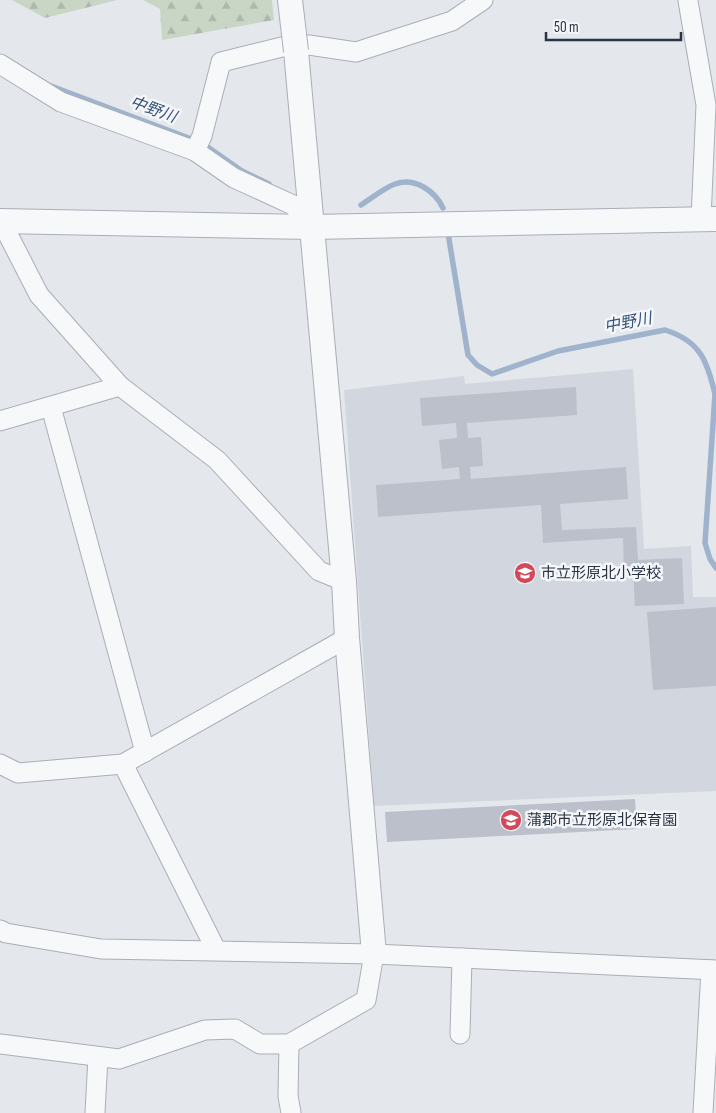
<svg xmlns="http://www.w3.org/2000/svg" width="716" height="1113" viewBox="0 0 716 1113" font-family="'Sofia Sans Condensed','Noto Sans JP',sans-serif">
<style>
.built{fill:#d2d6de}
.forest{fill:url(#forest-firs)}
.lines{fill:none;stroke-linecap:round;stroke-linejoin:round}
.stream{stroke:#9fb4cc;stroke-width:5.5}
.building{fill:#bbc0ca}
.minor-casing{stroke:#a9aeb7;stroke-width:21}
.tertiary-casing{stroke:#a9aeb7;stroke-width:26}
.minor{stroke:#f7f8fa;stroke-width:19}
.tertiary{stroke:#f7f8fa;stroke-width:24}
.tertiary-bridge-casing{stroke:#a9aeb7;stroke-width:26;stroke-linecap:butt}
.tertiary-bridge{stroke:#f7f8fa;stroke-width:24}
.labels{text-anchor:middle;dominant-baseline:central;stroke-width:5;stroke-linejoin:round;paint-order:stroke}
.poi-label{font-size:15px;fill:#2b3445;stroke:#f4f6f9;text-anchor:start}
.water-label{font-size:16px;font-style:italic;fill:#34527a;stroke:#f4f6f9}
</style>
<defs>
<pattern id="forest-firs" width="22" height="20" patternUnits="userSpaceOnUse" patternTransform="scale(1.25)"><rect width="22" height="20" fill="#c9d6c5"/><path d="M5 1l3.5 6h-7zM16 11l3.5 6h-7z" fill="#adb8ab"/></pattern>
</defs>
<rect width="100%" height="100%" fill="#e4e7ec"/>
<!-- built -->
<path class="built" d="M633,369L644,549L691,546L693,597H716V791L374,806L344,390L464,376L465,384Z"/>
<!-- forest -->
<g class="forest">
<path d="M12,0H117L45,18Z"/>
<path d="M143,0H272L274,20L162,40L160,9Z"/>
</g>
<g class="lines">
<!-- stream -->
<g class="stream">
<path d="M51,86L202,143L242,171L269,184"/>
<path d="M361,205C372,198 384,188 395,184C415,177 435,191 443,208"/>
<path d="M448,233L468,355L477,365L492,374L558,351L665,330C700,341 707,360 715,394L705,543L710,559L716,568"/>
</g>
</g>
<!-- building -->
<g class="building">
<path d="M576,387L577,415L467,423L468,438L481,437L483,466L470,467L471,479L626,467L628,499L560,504L562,530L636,527L638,560L682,558L684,604L635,606L633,571H624L623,538L543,543L541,505L378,517L376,485L460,479L459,467L442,469L439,440L457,438L456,423L422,426L420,398Z"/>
<path d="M716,607V686L653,690L647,612Z"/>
<path d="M635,799L637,829L387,842L385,812Z"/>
</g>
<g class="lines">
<!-- minor casing -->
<g class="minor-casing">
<g id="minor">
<path d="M688,1L706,105L701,219"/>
<path d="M0,64L61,102L195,151L234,178L293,205L312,227"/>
<path d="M195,151L202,136L221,62L282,47L309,45L356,52L452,21L483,0"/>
<path d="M0,219L39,295L120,386L217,460L319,571L344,581"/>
<path d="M51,407L145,752"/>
<path d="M0,421L120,386"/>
<path d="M0,764L18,773L123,764L347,638"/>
<path d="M123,764L216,950"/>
<path d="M0,930L6,933L101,949L374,954L716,970"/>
<path d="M460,1034L462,958"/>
<path d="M0,1044L119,1059L205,1030L235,1029L260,1044H289L366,1000L374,954"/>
<path d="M289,1044L288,1096L291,1113"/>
<path d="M95,1113L98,1057"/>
<path d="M703,1113L711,970"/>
</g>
</g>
<!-- tertiary casing -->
<g class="tertiary-casing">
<g id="tertiary">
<path d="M290,0L294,34"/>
<path d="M296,51L344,581L347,638L374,954"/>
<path d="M0,221L312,227L716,219"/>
</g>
</g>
<!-- minor -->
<use href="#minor" class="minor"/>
<!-- tertiary -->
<use href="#tertiary" class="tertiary"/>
<!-- tertiary-bridge casing -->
<g class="tertiary-bridge-casing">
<path id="tertiary-bridge" d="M294,34L296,51"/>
</g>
<!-- tertiary-bridge -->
<use href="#tertiary-bridge" class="tertiary-bridge"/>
</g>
<!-- icons -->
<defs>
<g id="school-disc" transform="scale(1.125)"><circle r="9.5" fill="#d1495b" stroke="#f4f6f9"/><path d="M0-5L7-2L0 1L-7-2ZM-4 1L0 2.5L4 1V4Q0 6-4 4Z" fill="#fff"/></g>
</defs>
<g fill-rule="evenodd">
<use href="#school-disc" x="525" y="573"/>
<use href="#school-disc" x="511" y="820"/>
</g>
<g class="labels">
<!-- poi labels -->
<g class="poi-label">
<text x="541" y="573">市立形原北小学校</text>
<text x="527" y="820">蒲郡市立形原北保育園</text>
</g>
<!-- water labels -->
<g class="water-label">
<text transform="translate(153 110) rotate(20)">中野川</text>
<text transform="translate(628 323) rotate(-11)">中野川</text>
</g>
</g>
<!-- scale -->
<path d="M546 32v8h135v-8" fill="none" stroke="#2b3445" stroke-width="2.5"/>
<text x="554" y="32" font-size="15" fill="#2b3445" stroke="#f4f6f9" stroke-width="4" paint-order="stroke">50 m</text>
</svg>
